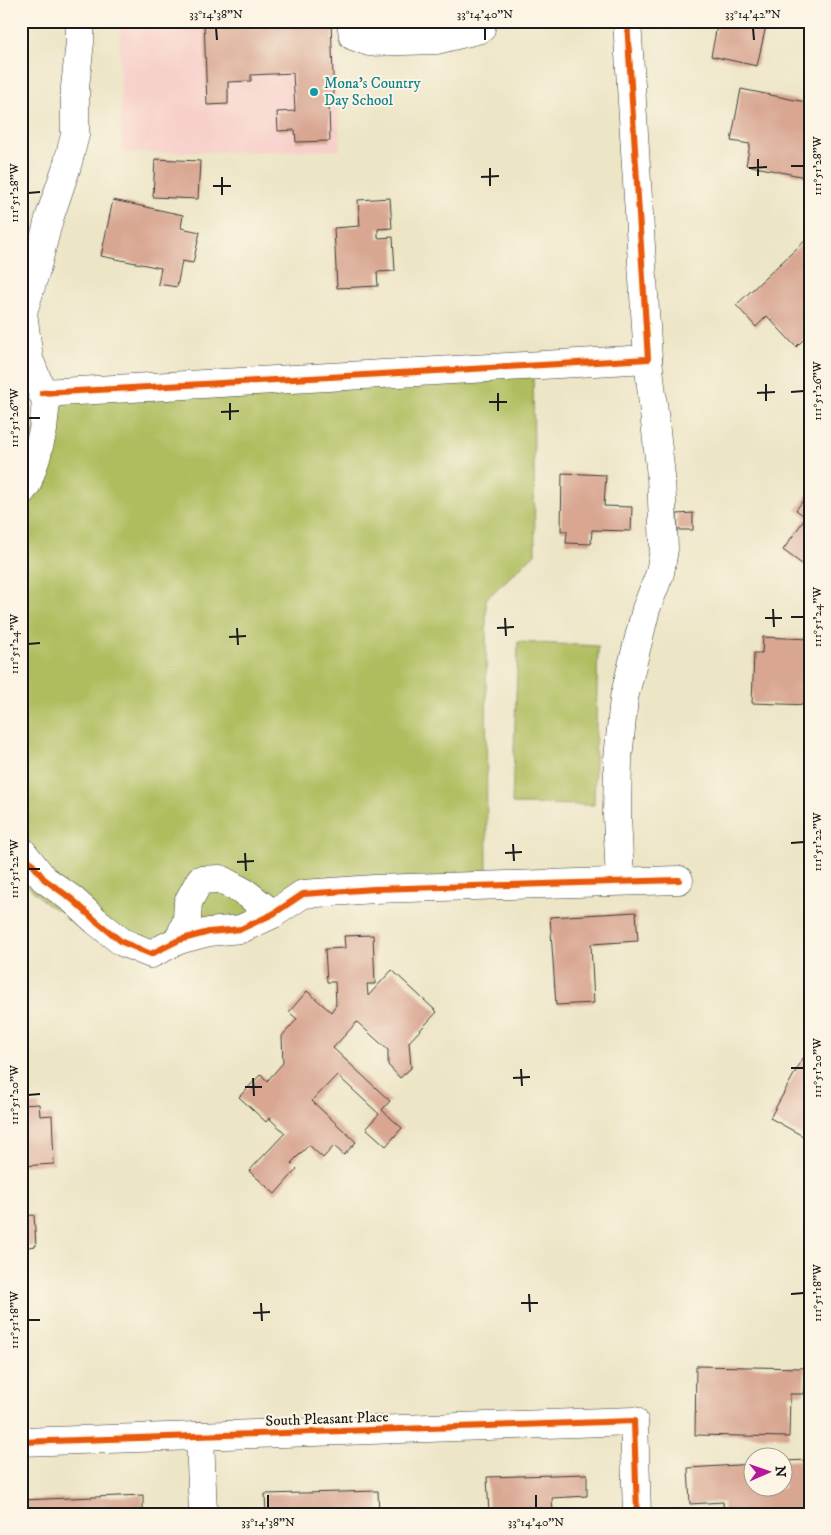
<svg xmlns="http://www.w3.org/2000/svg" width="831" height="1535" viewBox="0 0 831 1535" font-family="'IM FELL DW Pica',serif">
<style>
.built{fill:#f7d0ca}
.green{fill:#b0bd5f;stroke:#666c3e}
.building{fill:#d8a691}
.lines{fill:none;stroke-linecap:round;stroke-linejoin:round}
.minor-casing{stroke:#3b3a36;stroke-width:29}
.minor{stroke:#fff;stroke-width:28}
.cycleway-casing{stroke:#fcf5e5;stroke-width:9}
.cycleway{stroke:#e8590c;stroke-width:6}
.ticks{fill:none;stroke:#1c1c1c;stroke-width:2}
.culture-dot{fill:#0f9aa8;stroke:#fcf5e5;stroke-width:2}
.labels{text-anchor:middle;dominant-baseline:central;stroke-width:4;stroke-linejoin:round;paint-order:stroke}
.culture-label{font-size:15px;fill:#0d838f;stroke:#fcf5e5;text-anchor:start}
.street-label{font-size:15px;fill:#1c1c1c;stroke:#fcf5e5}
.neatline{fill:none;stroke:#1c1c1c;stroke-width:2}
.ticks-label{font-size:12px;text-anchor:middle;fill:#1c1c1c}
</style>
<rect width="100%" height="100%" fill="#fcf5e5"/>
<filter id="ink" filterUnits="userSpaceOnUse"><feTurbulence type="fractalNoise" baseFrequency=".02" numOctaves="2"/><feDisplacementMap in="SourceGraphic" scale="10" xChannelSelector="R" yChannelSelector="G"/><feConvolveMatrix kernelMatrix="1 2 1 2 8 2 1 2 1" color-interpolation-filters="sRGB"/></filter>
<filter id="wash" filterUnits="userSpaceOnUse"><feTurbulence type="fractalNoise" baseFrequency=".0096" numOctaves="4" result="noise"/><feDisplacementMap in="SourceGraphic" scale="20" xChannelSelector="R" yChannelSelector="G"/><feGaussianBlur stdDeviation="1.12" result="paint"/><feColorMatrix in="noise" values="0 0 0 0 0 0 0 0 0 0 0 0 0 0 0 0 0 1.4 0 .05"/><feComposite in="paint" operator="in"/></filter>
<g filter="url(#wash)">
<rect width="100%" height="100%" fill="#ece5c6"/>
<!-- built -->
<path class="built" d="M119,21H335L340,150L122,153Z"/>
<!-- green -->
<g class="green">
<path d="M533,366L535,554L486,599L487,885L303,894L151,954L46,904L21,879V491L42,393Z"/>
<path d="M518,642L598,646L594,805L512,804Z"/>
</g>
<g id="blocks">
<!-- building -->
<g class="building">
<path d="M204,21H331L334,103L329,104L330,141L296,142L295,130L278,131L277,112L295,111L293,73L251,75V81L228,82V104L207,105Z"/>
<path d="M718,21H767L757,66L711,56Z"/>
<path d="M741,89L810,103V178L746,165L750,144L731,141Z"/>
<path d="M155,159L200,161L198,199L153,197Z"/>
<path d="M390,198L392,228L378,229V238L393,237L395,271L377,272L378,286L337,288L334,228L360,226L358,200Z"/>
<path d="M113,200L183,215L181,228L200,232L193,263L182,261L177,287L158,284L161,268L101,256Z"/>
<path d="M810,236V333L796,347L767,316L756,327L736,305Z"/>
<path d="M562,473L606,475L604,506L632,507L631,531L592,530L591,544L566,543L567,531H561Z"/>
<path d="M810,491V570L783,550L806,517L796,510Z"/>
<path d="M693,513V530H677V514Z"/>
<path d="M763,637L810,639V705L752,703L754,653H762Z"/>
<path d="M636,912L638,941L591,944L594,1003L556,1005L550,917Z"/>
<path d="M373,935L375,984H367L368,996L392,970L437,1012L409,1042L411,1068L400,1078L388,1065V1050L357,1022L333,1048L390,1101L382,1110L402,1128L386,1146L366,1128L379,1114L337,1075L312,1101L356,1142L344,1155L334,1146L323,1158L309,1145L291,1163L297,1169L275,1194L249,1171L285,1133L269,1118L266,1122L239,1097L261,1074L267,1081L283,1063L282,1036L297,1019L289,1012L307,991L331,1012L336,1005L335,982H327L325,949L345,948L344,936Z"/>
<path d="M803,1058L810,1062V1140L770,1118Z"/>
<path d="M39,1104L40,1116L52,1115L54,1164L21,1166V1105Z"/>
<path d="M34,1215L36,1246L21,1248V1216Z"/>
<path d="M696,1366L805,1368L804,1394H790L789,1437L695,1435Z"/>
<path d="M810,1460V1489H806L808,1514H724L723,1502L690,1504L688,1468L754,1464V1488H784V1461Z"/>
<path d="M587,1474V1496L552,1498L553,1514H489L487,1477Z"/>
<path d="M378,1491L379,1514H266L265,1494Z"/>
<path d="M143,1495V1514H21V1500Z"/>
</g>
</g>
</g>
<g filter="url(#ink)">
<use href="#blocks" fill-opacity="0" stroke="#3b3a36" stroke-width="1"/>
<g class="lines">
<!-- minor casing -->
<g class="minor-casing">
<g id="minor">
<path d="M351,21L353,36L369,42L437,40L481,29L482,21"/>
<path d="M42,393L648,359L627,21"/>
<path d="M21,492L27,484L36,458L43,430L46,401L29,359L23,312L36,270L49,219L67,166L75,135V87L80,42V21"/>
<path d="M21,850L44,879L73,900L96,921L122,942L151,954L179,940L209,932L241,929L273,914L303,894L374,889L679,880"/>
<path d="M620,881L617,815L618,759L624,698L646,609L660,573L664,549L661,476L648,359"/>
<path d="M179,940L187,919L188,902L200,880L220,879L246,893L273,914"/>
<path d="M200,1436L203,1514"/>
<path d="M21,1442L634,1421L637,1514"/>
</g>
</g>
<!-- minor -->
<use href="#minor" class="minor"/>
<!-- cycleway casing -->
<g class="cycleway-casing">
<g id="cycleway">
<path d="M42,393L648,359L627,21"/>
<path d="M21,850L44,879L73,900L96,921L122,942L151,954L179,940L209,932L241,929L273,914L303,894L374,889L679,880"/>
<path d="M21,1442L634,1421L637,1514"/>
</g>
</g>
<!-- cycleway -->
<use href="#cycleway" class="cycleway"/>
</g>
</g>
<!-- ticks -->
<path class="ticks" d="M216,28L217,40M485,28V40M753,28L754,40M758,159V176M791,166H804M490,168V186M749,168L767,167M222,177V195M481,177L499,176M213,186H231M28,193L40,192M766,384V401M791,392L804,391M498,393V411M757,393L775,392M489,402H507M230,403V420M221,412L239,411M28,418H40M773,609L774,627M791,617H804M505,618L506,636M765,618H782M237,628L238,645M497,628L514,627M229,637L246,636M28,644L40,643M791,843L804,842M513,844L514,861M245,853L246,871M505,853L522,852M237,862L254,861M28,869H40M791,1068H804M521,1069L522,1086M253,1078L254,1096M513,1078L530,1077M245,1087H262M28,1095L40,1094M529,1294L530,1312M791,1294L804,1293M261,1303L262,1321M521,1303H538M253,1313L270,1312M28,1320H40M268,1495V1508M536,1495V1508"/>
<!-- markers -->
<circle class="culture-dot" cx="314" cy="92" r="5"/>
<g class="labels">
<!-- culture labels -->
<g class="culture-label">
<text x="324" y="83">Mona's Country<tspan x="324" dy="17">Day School</tspan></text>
</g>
<!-- street labels -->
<g class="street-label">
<text transform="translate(327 1419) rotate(-2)">South Pleasant Place</text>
</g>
</g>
<!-- margin -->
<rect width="831" height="1535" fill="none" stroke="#fcf5e5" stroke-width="55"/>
<!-- north arrow -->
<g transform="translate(768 1472) rotate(88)"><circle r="24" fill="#fcf5e5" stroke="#a29e95"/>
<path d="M0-4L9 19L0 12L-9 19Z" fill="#b5179e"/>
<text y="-8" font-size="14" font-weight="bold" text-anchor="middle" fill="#1c1c1c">N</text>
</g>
<rect x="28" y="28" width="776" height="1480" class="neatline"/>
<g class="ticks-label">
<text x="216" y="18">33°14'38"N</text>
<text x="485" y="18">33°14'40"N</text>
<text x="753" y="18">33°14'42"N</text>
<text transform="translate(817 166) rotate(-90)" y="4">111°51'28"W</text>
<text transform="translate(14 193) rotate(-90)" y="4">111°51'28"W</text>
<text transform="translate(817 391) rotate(-90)" y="4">111°51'26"W</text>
<text transform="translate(14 418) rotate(-90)" y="4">111°51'26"W</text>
<text transform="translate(817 617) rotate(-90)" y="4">111°51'24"W</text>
<text transform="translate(14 644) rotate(-90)" y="4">111°51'24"W</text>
<text transform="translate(817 842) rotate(-90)" y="4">111°51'22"W</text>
<text transform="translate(14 869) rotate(-90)" y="4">111°51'22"W</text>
<text transform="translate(817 1068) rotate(-90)" y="4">111°51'20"W</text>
<text transform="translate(14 1095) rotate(-90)" y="4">111°51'20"W</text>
<text transform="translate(817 1293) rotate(-90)" y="4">111°51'18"W</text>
<text transform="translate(14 1320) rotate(-90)" y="4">111°51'18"W</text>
<text x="268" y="1526">33°14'38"N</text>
<text x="536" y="1526">33°14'40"N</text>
</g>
</svg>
